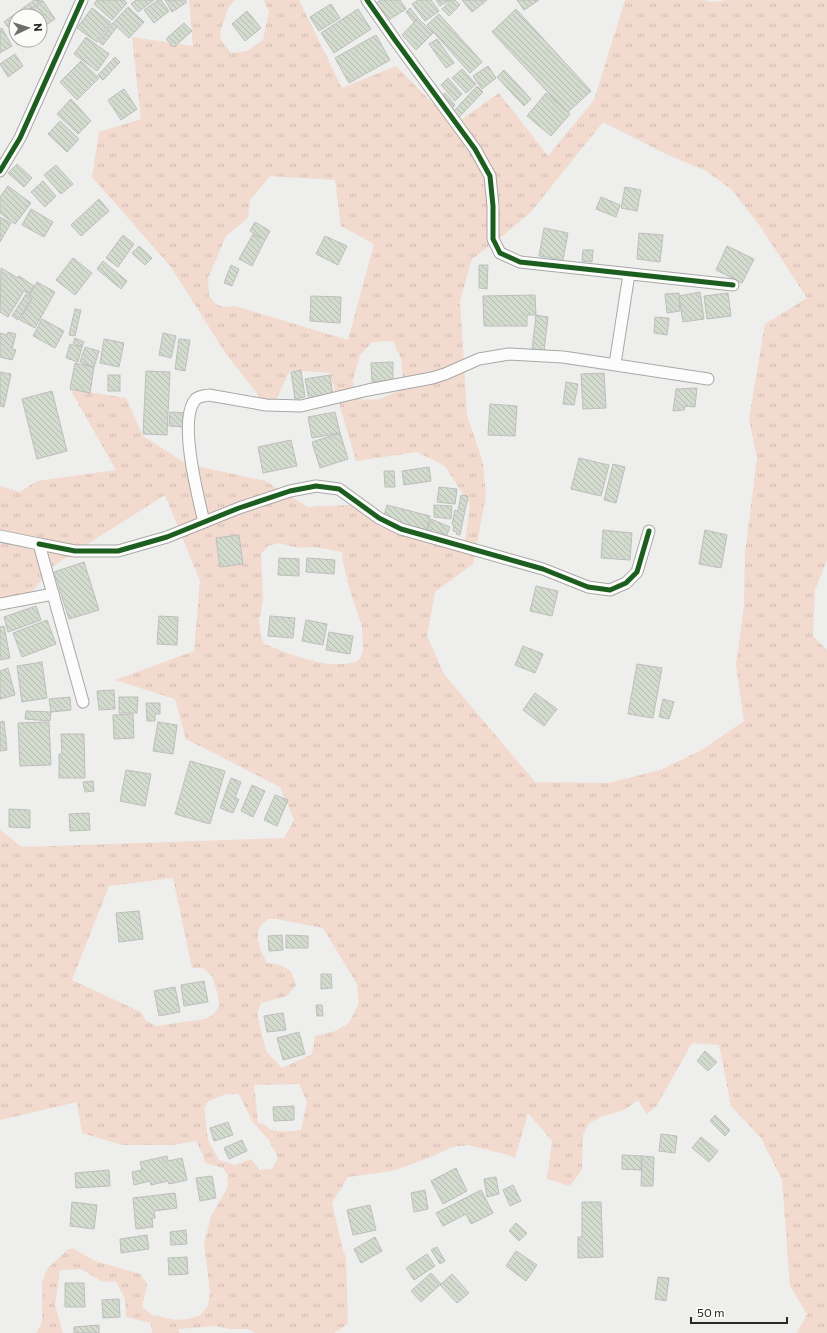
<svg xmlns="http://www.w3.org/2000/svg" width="827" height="1333" viewBox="0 0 827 1333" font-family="Commissioner,sans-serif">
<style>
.grass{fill:url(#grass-tufts);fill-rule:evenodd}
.building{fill:url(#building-back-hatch);stroke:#bebebd}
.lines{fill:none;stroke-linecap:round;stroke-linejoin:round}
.minor-casing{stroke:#a8a8a6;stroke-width:13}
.minor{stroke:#fcfcfc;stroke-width:11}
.cycleway-casing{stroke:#fcfcf9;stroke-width:8}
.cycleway{stroke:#1b5e20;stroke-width:5}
</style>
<defs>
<pattern id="grass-tufts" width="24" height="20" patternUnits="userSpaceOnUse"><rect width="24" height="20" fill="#f2dace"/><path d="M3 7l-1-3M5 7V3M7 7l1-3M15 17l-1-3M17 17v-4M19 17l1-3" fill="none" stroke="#d0bbb1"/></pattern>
<pattern id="building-back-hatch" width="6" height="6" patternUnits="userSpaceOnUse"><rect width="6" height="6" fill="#d2dbcd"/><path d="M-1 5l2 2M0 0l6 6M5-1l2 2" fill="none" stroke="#b4bcb0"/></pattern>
</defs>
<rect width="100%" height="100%" fill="#eeeeec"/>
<!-- grass -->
<path class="grass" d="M189,0H235L228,8L220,32L221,40L231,53L247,51L263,40L269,12L264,0H299L342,88L396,66L454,125L499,93L548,156L594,100L625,0H704L711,2L728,0H827V560L815,590L813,636L827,650V1333H797L807,1314L790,1286L782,1180L761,1138L731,1106L719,1045L692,1043L657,1105L647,1114L638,1100L624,1110L603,1116L589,1123L583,1135L582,1168L579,1174L570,1186L547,1179L552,1141L528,1113L515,1158L508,1155L468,1145L452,1147L431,1157L392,1171L348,1177L332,1203L343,1250L346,1258L348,1324L334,1333H255L248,1329H230L216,1326L179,1329V1333H152L151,1323L126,1317L125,1299L116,1281L103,1282L81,1269L60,1270L55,1305L63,1333H36L42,1323V1282L47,1269L67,1250L72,1248L95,1261L140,1274L147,1284L142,1307L152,1315L176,1320L188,1319L199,1316L208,1306L210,1292L204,1243L211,1217L228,1186L227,1174L223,1168L205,1163L203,1155L196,1141L172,1145H123L82,1133L77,1102L0,1120V830L22,847L284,838L294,820L280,787L186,739L175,699L115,680L194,651L200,581L165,495L53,566L32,592L0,598V486L20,492L37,481L116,470L70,389L126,398L143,436L187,464L265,481L308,507L350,505L465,541L470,505L445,466L417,452L356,461L330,373L290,370L271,411L226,354L171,267L92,177L99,132L141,119L132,37L193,46ZM603,122L664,153L706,171L731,189L760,226L807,298L765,324L749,419L757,458L745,554L744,606L736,665L744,721L700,751L660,770L608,783L535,782L444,674L427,636L435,592L473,564L486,496L483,463L467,415L460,301L472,259L504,235L530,213ZM270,176L335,180L341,226L374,244L348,340L235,306L223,307L216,304L209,296L208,278L226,236L248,218L250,200ZM393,341L401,359L404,388L380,399L362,400L354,388L353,380L360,355L372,342ZM278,543L299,548L315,547L342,552L343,561L350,591L362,626L363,652L358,661C326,671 294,655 264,644L261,636L259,619L261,612L263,599L261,554L268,546ZM173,878L192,968H203L212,976L218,995L219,1006L213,1015L205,1019L156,1026L146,1021L141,1012L72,980L109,886ZM268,919H276L323,928L357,984L359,1003L349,1023L336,1031L315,1036L312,1054L282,1068L266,1051L257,1013L261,1003L287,996L296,985L291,971L280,965L267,963C262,953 253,937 261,925C262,923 266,921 268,919ZM299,1084L307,1102L301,1130C291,1131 279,1133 270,1129C265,1126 263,1123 258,1123L254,1085ZM226,1094H239L252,1121L269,1140L278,1158L272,1169L260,1170L251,1159L235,1165L219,1160L208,1140L204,1108L209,1101Z"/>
<!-- building -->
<g class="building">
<path d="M34,0L43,1L22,15L19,11Z"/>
<path d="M97,0H124L127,3L112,20L94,4Z"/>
<path d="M136,0H154L138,12L131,4Z"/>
<path d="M158,0H161L169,11L154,23L144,10Z"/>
<path d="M165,0H185L187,2L172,12Z"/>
<path d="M381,0H400L406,9L387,21L376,3Z"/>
<path d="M418,0H431L439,11L425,21L412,4Z"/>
<path d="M436,0H450L440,6Z"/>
<path d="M451,0H455L460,5L449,16L442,9Z"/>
<path d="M462,0H487L472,12Z"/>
<path d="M517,0H539L524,10Z"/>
<path d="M43,1L55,19L40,29V16H23L22,15Z"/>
<path d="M331,4L340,18L319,31L310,17Z"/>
<path d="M128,7L144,22L129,38L113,23Z"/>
<path d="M92,8L111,23L97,42L77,28Z"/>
<path d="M410,8L418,18L414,22L406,12Z"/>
<path d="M358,9L371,29L334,53L321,33Z"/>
<path d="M516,9L591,91L567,113L492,32Z"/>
<path d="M19,11L22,15L16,16V21L8,27L4,22Z"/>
<path d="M247,11L261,28L245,41L232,24Z"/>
<path d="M439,14L482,62L470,73L427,25Z"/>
<path d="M418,18L433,33L416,50L402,35Z"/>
<path d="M113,23L117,27L103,45L99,42Z"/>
<path d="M184,23L192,31L174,47L166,39Z"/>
<path d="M16,27V40H25L18,45L9,32Z"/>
<path d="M2,28L12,46L0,53V29Z"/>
<path d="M376,35L390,60L349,83L335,58Z"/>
<path d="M86,37L109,54L97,71L74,54Z"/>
<path d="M437,39L454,63L446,68L429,44Z"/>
<path d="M15,54L23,66L8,77L0,64Z"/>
<path d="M115,57L120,62L103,80L98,75Z"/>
<path d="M81,61L99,78L77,100L60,82Z"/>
<path d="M488,66L496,78L482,89L473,76Z"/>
<path d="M462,69L476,84L466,93L452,78Z"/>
<path d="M504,70L531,99L524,106L497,77Z"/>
<path d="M448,78L462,94L455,101L441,85Z"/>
<path d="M477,86L483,92L459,117L453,112Z"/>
<path d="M124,89L137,109L121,120L108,100Z"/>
<path d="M445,93L455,105L451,110L440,97Z"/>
<path d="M546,93L570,114L551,136L527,116Z"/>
<path d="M71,99L91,121L78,134L57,114Z"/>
<path d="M60,121L79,139L67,152L48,134Z"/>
<path d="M17,164L32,178L24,187L8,173Z"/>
<path d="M56,165L73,184L61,194L44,175Z"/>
<path d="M43,181L56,196L45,207L31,192Z"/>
<path d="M8,186L31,203L15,224L0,213V197Z"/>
<path d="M625,187L641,190L637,211L621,208Z"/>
<path d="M601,197L620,205L616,217L596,209Z"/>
<path d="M99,199L109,211L81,236L71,225Z"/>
<path d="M31,209L53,222L44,237L22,225Z"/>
<path d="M0,217L11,223L0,242Z"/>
<path d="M255,222L270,231L265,240L250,231Z"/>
<path d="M544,228L568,233L563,260L539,256Z"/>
<path d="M639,233L663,235L660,262L637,259Z"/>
<path d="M253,234L265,240L252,266L239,259Z"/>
<path d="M123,235L134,244L118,267L106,258Z"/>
<path d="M325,236L347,246L338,265L316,254Z"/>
<path d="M139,246L152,258L145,265L132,253Z"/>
<path d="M727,246L754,259L742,283L716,270Z"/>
<path d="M583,250H593L592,262L582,261Z"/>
<path d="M73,258L92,273L75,295L56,280Z"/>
<path d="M103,261L127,281L121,289L97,269Z"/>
<path d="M231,265L239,269L232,286L224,283Z"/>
<path d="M479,265H488L487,289L479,288Z"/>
<path d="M1,268L18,278L19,276L34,286L29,294L24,291L8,317L0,312Z"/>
<path d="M37,282L55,292L35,328L20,320L32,298L29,296Z"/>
<path d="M700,292L704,319L683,322L679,296Z"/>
<path d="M679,293L680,311L667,313L665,294Z"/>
<path d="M728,293L731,316L707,319L704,296Z"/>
<path d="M26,294L32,298L18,320L12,316Z"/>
<path d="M535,295L536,315H527V326H484L483,296Z"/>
<path d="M311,296L341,297L340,323L310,321Z"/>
<path d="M75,309L81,310L75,336L69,335Z"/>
<path d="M536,315L548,317L544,351L532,350Z"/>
<path d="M655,317L669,318L667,335L654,333Z"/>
<path d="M42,319L64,331L55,348L33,336Z"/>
<path d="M8,332L16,334L12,349L16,350L12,360L0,357V333L7,335Z"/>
<path d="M163,333L176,336L171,358L159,355Z"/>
<path d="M75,338L84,342L82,347L73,343Z"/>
<path d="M104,339L124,343L119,367L100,363Z"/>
<path d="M179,339L190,340L185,371L175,369Z"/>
<path d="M70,344L82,347L78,362L66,358Z"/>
<path d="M85,347L99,351L94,367L80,362Z"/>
<path d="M393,362V381L372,382L371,363Z"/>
<path d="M75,363L94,367L90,393L70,389Z"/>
<path d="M301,370L305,397L295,399L291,372Z"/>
<path d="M146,371L170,372L167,435L143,434Z"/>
<path d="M0,372L11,374L4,407L0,406Z"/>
<path d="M604,373L606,408L583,409L581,374Z"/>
<rect x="108" y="375" width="12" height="16"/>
<path d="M330,375L333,396L309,400L305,379Z"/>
<path d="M566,382L578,384L574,405L563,404Z"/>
<path d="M697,388L695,407L685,406L684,410L673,411L676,389Z"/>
<path d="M52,391L67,451L37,459L22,399Z"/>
<path d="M490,404L517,406L515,436L488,435Z"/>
<path d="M170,412L186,413L185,427L169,426Z"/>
<path d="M335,412L340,433L312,438L308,417Z"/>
<path d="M340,433L348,459L320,468L312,442Z"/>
<path d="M291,440L297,466L263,473L258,447Z"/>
<path d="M579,458L609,465L601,496L571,489Z"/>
<path d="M613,464L625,467L616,503L604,500Z"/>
<path d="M429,467L431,481L404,485L402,471Z"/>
<path d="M384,471H394L395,487H385Z"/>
<path d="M439,487L457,489L455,504L437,502Z"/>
<path d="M461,495L468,496L460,535L456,534L457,532L453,531L454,525L452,524L455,510L458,511Z"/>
<path d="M387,505L430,516L427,530L383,519Z"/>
<path d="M434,505L452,506L451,519L434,517Z"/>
<path d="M431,519L450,527L447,535L431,529V531L427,530Z"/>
<path d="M603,530L632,533L630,560L601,558Z"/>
<path d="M705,530L727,535L721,568L699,564Z"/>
<path d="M239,535L243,564L220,567L216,538Z"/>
<path d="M279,558L299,559V576L278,575Z"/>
<path d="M307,558L335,560L334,574L306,572Z"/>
<path d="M84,562L99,610L69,619L54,572Z"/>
<path d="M536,586L558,591L552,616L530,611Z"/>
<path d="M36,606L41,620L8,632L4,617Z"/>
<path d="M159,616L178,617L177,645L157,644Z"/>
<path d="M270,616L295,618L293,638L268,636Z"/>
<path d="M47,620L56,644L22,657L13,633Z"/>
<path d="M306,620L327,624L323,645L302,641Z"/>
<path d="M4,626L10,658L0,660V627Z"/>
<path d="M329,632L353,636L350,654L326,650Z"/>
<path d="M523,646L543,654L535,673L515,665Z"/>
<path d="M42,662L47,698L22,702L17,666Z"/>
<path d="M637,664L662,668L653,718L628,714Z"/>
<path d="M8,668L15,695L0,699V671Z"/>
<path d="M114,690L115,709L99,710L97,691Z"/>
<path d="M535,693L557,709L544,726L523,710Z"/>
<path d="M70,697L71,710L51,712L49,699Z"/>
<path d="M119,697H138L137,713H119Z"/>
<path d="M663,699L674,702L669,719L659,717Z"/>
<path d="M146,703H160V714H155V721H147Z"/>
<path d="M26,711L51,712L50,721L25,719Z"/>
<path d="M133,714L134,738L114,739L113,715Z"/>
<path d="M4,721L7,750L0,751V722Z"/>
<path d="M49,722L51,765L20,766L18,723Z"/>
<path d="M158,722L177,725L173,754L153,751Z"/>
<path d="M61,734H84L85,778H59V754H62Z"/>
<path d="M190,761L225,771L210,824L175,814Z"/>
<path d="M126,770L151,774L145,806L120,801Z"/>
<path d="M231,778L241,782L235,798L239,799L233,813L220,808Z"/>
<path d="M93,781L94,791L85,792L83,782Z"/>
<path d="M252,785L265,791L253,817L241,811Z"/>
<path d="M275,795L288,800L277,826L264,820Z"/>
<path d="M9,809L30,810V828L9,827Z"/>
<path d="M89,813L90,830L70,831L69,814Z"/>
<path d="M139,911L143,939L119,942L116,913Z"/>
<path d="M282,935L283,950L269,951L268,936Z"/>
<path d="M286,935L308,936V948H286Z"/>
<path d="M321,974H331L332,988L321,989Z"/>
<path d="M204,981L208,1002L184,1006L181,985Z"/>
<path d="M175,987L180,1012L159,1016L154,991Z"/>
<path d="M316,1005H322L323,1016H317Z"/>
<path d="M283,1013L286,1030L267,1032L264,1016Z"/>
<path d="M299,1032L305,1054L283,1060L277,1038Z"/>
<path d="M705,1051L717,1062L708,1071L697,1061Z"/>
<path d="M294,1106V1120L274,1121L273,1107Z"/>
<path d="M715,1115L730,1130L725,1136L710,1121Z"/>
<path d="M228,1122L233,1135L214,1141L210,1128Z"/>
<path d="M661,1134L677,1136L675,1153L659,1151Z"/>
<path d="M701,1137L718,1151L709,1162L692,1148Z"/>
<path d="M242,1140L247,1151L229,1159L224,1148Z"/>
<path d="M622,1155L642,1156L641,1170L622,1169Z"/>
<path d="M167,1156L168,1161L182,1158L187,1180L169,1184L168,1181L151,1185L150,1181L134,1185L132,1172L142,1170L140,1162Z"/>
<path d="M642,1156L654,1157L653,1186H641Z"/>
<path d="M456,1168L467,1191L443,1204L431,1181Z"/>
<path d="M109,1170L110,1186L76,1188L75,1173Z"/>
<path d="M212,1176L216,1198L200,1201L196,1178Z"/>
<path d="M496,1177L499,1194L487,1197L484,1179Z"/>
<path d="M513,1185L521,1201L510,1206L503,1190Z"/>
<path d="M425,1190L428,1209L414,1212L411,1193Z"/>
<path d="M481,1190L493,1213L471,1224L466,1214L443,1226L436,1213Z"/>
<path d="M175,1193L177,1208L154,1211L155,1218H152L153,1227L136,1229L133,1198Z"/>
<path d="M72,1202L97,1205L94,1229L70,1226Z"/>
<path d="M582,1202H601L603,1257L578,1258V1237H582Z"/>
<path d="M370,1205L376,1230L353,1235L347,1210Z"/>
<path d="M516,1223L527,1233L519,1241L509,1231Z"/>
<path d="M186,1230L187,1244L171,1245L170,1232Z"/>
<path d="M147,1235L149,1249L121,1253L120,1239Z"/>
<path d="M375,1237L382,1251L361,1263L354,1249Z"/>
<path d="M437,1247L445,1261L440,1264L431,1250Z"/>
<path d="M516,1251L537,1265L526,1281L506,1266Z"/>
<path d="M427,1254L435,1266L414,1280L406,1268Z"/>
<path d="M187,1257L188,1274L169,1275L168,1258Z"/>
<path d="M431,1273L441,1284L421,1302L411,1291Z"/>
<path d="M452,1274L469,1293L457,1303L440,1285Z"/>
<path d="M658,1277L669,1278L666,1301L655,1299Z"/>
<path d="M65,1283H84L85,1307H65Z"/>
<path d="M119,1299L120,1317L103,1318L102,1300Z"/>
<path d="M99,1325V1333H74V1327Z"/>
</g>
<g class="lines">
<!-- minor casing -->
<g class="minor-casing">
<g id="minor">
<path d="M367,0L395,40L475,149L490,176L493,206V239L500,253L520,262L733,285"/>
<path d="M0,171L20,138L82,0"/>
<path d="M615,364L629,274"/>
<path d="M204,522C198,497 178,421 195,400C198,396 204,396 209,395L266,405L301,406L368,390L432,378L445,374L479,359L509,354L563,357L708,379"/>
<path d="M0,536L39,544L83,702"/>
<path d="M39,544L75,551H118L167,537L239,508L290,491L316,486L339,489L379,518L401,529L543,569L588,587L610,590L626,583L637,572L649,531"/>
<path d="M0,604L53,594"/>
</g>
</g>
<!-- minor -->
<use href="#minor" class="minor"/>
<!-- cycleway casing -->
<g class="cycleway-casing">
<g id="cycleway">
<path d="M367,0L395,40L475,149L490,176L493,206V239L500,253L520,262L733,285"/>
<path d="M0,171L20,138L82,0"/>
<path d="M39,544L75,551H118L167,537L239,508L290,491L316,486L339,489L379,518L401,529L543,569L588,587L610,590L626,583L637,572L649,531"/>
</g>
</g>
<!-- cycleway -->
<use href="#cycleway" class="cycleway"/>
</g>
<!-- north arrow -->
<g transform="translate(28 28) rotate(86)"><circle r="19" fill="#fcfcf9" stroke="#a7a7a5"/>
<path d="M0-3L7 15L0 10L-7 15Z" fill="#6d6d6c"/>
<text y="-6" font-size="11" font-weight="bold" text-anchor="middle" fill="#282827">N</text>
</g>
<!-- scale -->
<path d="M691 1317v6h96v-6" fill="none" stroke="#282827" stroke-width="2"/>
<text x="697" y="1317" font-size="12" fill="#282827" stroke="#fcfcf9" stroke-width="3" paint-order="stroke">50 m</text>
</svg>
